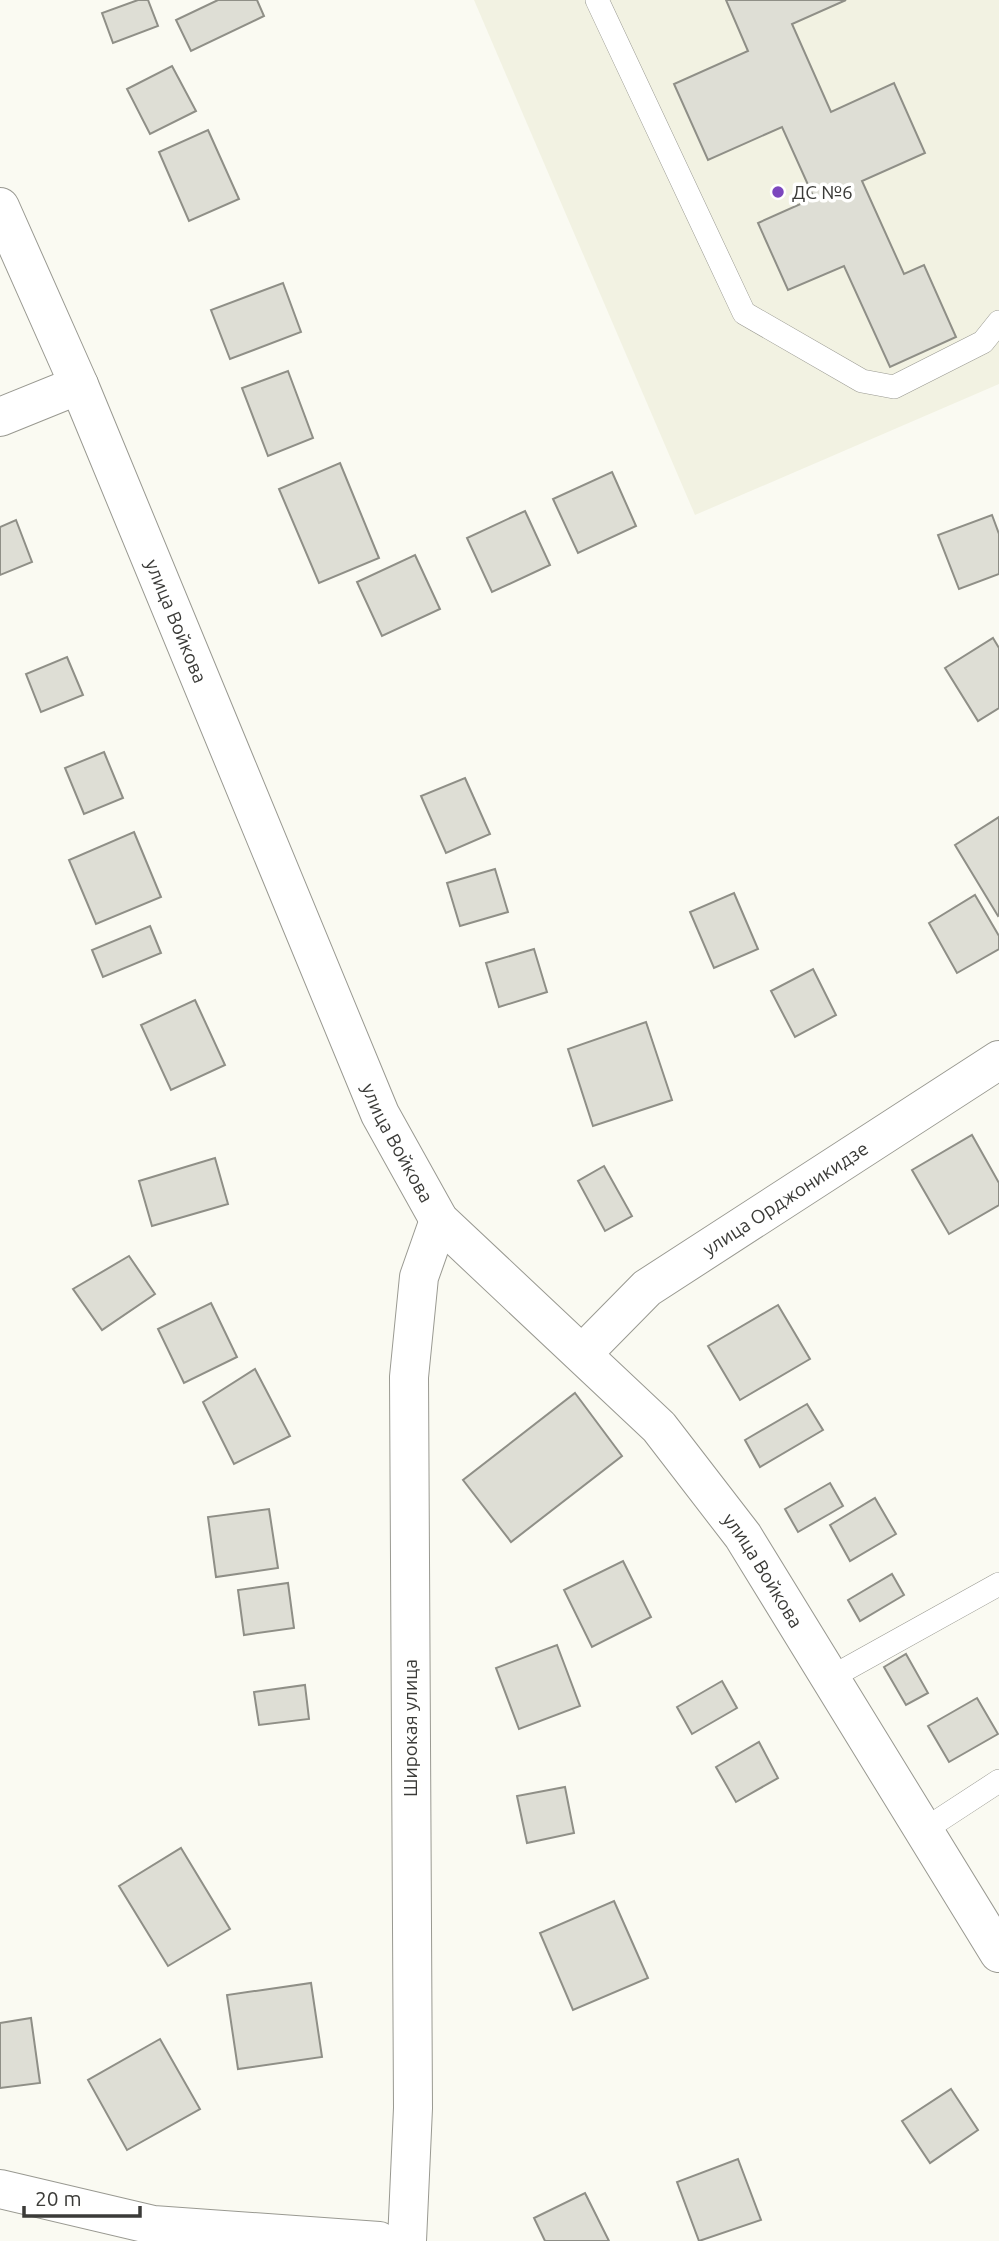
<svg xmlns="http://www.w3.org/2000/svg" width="999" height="2241" viewBox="0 0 999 2241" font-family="Ubuntu,sans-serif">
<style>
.built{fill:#f2f2e2}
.building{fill:#deded5;stroke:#8f8f87;stroke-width:2}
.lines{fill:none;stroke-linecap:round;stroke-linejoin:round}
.lane-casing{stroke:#999991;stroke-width:24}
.street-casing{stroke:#999991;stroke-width:40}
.lane{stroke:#fff;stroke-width:23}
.street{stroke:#fff;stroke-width:38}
.poi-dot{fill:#7c47be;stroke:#fffffe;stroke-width:2.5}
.labels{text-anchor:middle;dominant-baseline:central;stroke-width:7;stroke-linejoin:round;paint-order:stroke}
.poi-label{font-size:19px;fill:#3b3b38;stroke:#fffffe;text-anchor:start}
.street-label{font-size:19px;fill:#3b3b38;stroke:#fffffe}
</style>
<rect width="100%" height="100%" fill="#fafaf2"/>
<!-- built -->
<path class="built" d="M474,0H999V384L695,515Z"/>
<!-- building -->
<g class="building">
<path d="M138,0H148L158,26L113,43L102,13Z"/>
<path d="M218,0H257L264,16L191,51L176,20Z"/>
<path d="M726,0H846L792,24L831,112L894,83L925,153L862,181L904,274L924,265L956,337L890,367L844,266L788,290L758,223L814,198L782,127L708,160L674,84L748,51Z"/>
<path d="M172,66L196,111L150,134L127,89Z"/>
<path d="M208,130L239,199L189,221L159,152Z"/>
<path d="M283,283L301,332L230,359L211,310Z"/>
<path d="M288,371L313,438L268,456L242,388Z"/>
<path d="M340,463L379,558L319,583L279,489Z"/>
<path d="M612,472L636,526L578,553L553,499Z"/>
<path d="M525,511L550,565L492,592L467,538Z"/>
<path d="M992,515L999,534V574L959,589L938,535Z"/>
<path d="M16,520L32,562L0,575V527Z"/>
<path d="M415,555L440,609L382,636L357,582Z"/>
<path d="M993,638L999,648V708L978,721L945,668Z"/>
<path d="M67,657L83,695L41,712L26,674Z"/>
<path d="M104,752L123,798L84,814L65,768Z"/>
<path d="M465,778L490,834L446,853L421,796Z"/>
<path d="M999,817V915L998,916L955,845Z"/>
<path d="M134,832L161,897L96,924L69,860Z"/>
<path d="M495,869L508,912L460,926L447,883Z"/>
<path d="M734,893L758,949L714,968L690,912Z"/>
<path d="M975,895L999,936V949L957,973L929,923Z"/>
<path d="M150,926L161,953L103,977L92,950Z"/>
<path d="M534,949L547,992L499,1007L486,963Z"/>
<path d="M813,969L836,1015L795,1037L771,991Z"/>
<path d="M195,1000L225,1065L171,1090L141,1025Z"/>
<path d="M646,1022L672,1100L593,1126L568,1049Z"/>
<path d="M972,1135L999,1183V1205L949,1234L912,1170Z"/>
<path d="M215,1158L228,1204L152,1226L139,1181Z"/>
<path d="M604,1166L632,1216L605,1231L578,1181Z"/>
<path d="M129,1256L155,1294L102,1330L73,1289Z"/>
<path d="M211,1303L237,1357L184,1383L158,1329Z"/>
<path d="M778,1305L810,1359L740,1400L708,1346Z"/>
<path d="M255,1369L290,1436L234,1464L203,1402Z"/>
<path d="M575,1393L622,1456L511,1542L463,1480Z"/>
<path d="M807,1404L823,1430L760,1467L745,1440Z"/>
<path d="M830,1483L843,1506L798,1532L785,1509Z"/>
<path d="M875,1498L896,1534L850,1561L830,1525Z"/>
<path d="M269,1509L278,1568L216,1577L208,1517Z"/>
<path d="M623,1561L651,1617L592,1647L564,1590Z"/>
<path d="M892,1574L904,1595L860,1621L848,1600Z"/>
<path d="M288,1583L294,1628L244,1635L238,1590Z"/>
<path d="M557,1645L580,1706L519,1729L496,1668Z"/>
<path d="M906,1654L928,1693L906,1705L884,1667Z"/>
<path d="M722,1681L737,1708L692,1734L677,1707Z"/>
<path d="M305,1685L309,1719L259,1725L254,1692Z"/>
<path d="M977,1698L998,1734L949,1762L928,1726Z"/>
<path d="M759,1742L778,1778L736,1802L716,1767Z"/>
<path d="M565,1787L574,1833L527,1843L517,1796Z"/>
<path d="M181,1848L230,1929L168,1966L119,1886Z"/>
<path d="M614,1901L648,1978L573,2010L540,1933Z"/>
<path d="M311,1983L322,2057L238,2069L227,1995Z"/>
<path d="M31,2018L40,2083L0,2088V2023Z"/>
<path d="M160,2039L200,2109L127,2150L88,2080Z"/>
<path d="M951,2089L978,2130L930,2163L902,2121Z"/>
<path d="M738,2159L761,2220L699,2241L677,2182Z"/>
<path d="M585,2193L609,2241H545L534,2218Z"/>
</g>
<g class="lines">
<!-- lane casing -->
<g class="lane-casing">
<g id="lane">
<path d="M597,0L744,313L862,381L894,387L983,342L999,322"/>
<path d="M830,1678L999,1584"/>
<path d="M924,1830L999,1781"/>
</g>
</g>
<!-- street casing -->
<g class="street-casing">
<g id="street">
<path id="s1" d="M0,207L79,385L380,1114L439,1220L659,1427L743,1536L999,1953"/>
<path d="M0,417L79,385"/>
<path id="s2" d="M583,1353L647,1288L999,1060"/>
<path d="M0,2189L153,2225L379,2241"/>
<path d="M407,2241L413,2108L409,1377L419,1277L439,1220"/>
</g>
</g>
<!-- lane -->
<use href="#lane" class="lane"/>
<!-- street -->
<use href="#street" class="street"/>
</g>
<!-- markers -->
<circle class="poi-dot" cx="778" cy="192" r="7"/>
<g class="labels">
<!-- poi labels -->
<g class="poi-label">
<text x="792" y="192">ДС №6</text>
</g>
<!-- street labels -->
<g class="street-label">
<text stroke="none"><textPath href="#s1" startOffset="450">улица Войкова</textPath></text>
<text stroke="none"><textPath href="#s1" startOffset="1017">улица Войкова</textPath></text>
<text stroke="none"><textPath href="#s2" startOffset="256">улица Орджоникидзе</textPath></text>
<text stroke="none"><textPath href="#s1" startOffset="1584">улица Войкова</textPath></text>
<text transform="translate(410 1728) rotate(-90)">Широкая улица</text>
</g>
</g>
<!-- scale -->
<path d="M24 2206v10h116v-10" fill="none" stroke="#3b3b38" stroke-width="3.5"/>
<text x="35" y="2206" font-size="21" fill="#3b3b38" stroke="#fffffe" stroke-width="5" paint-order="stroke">20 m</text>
</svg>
